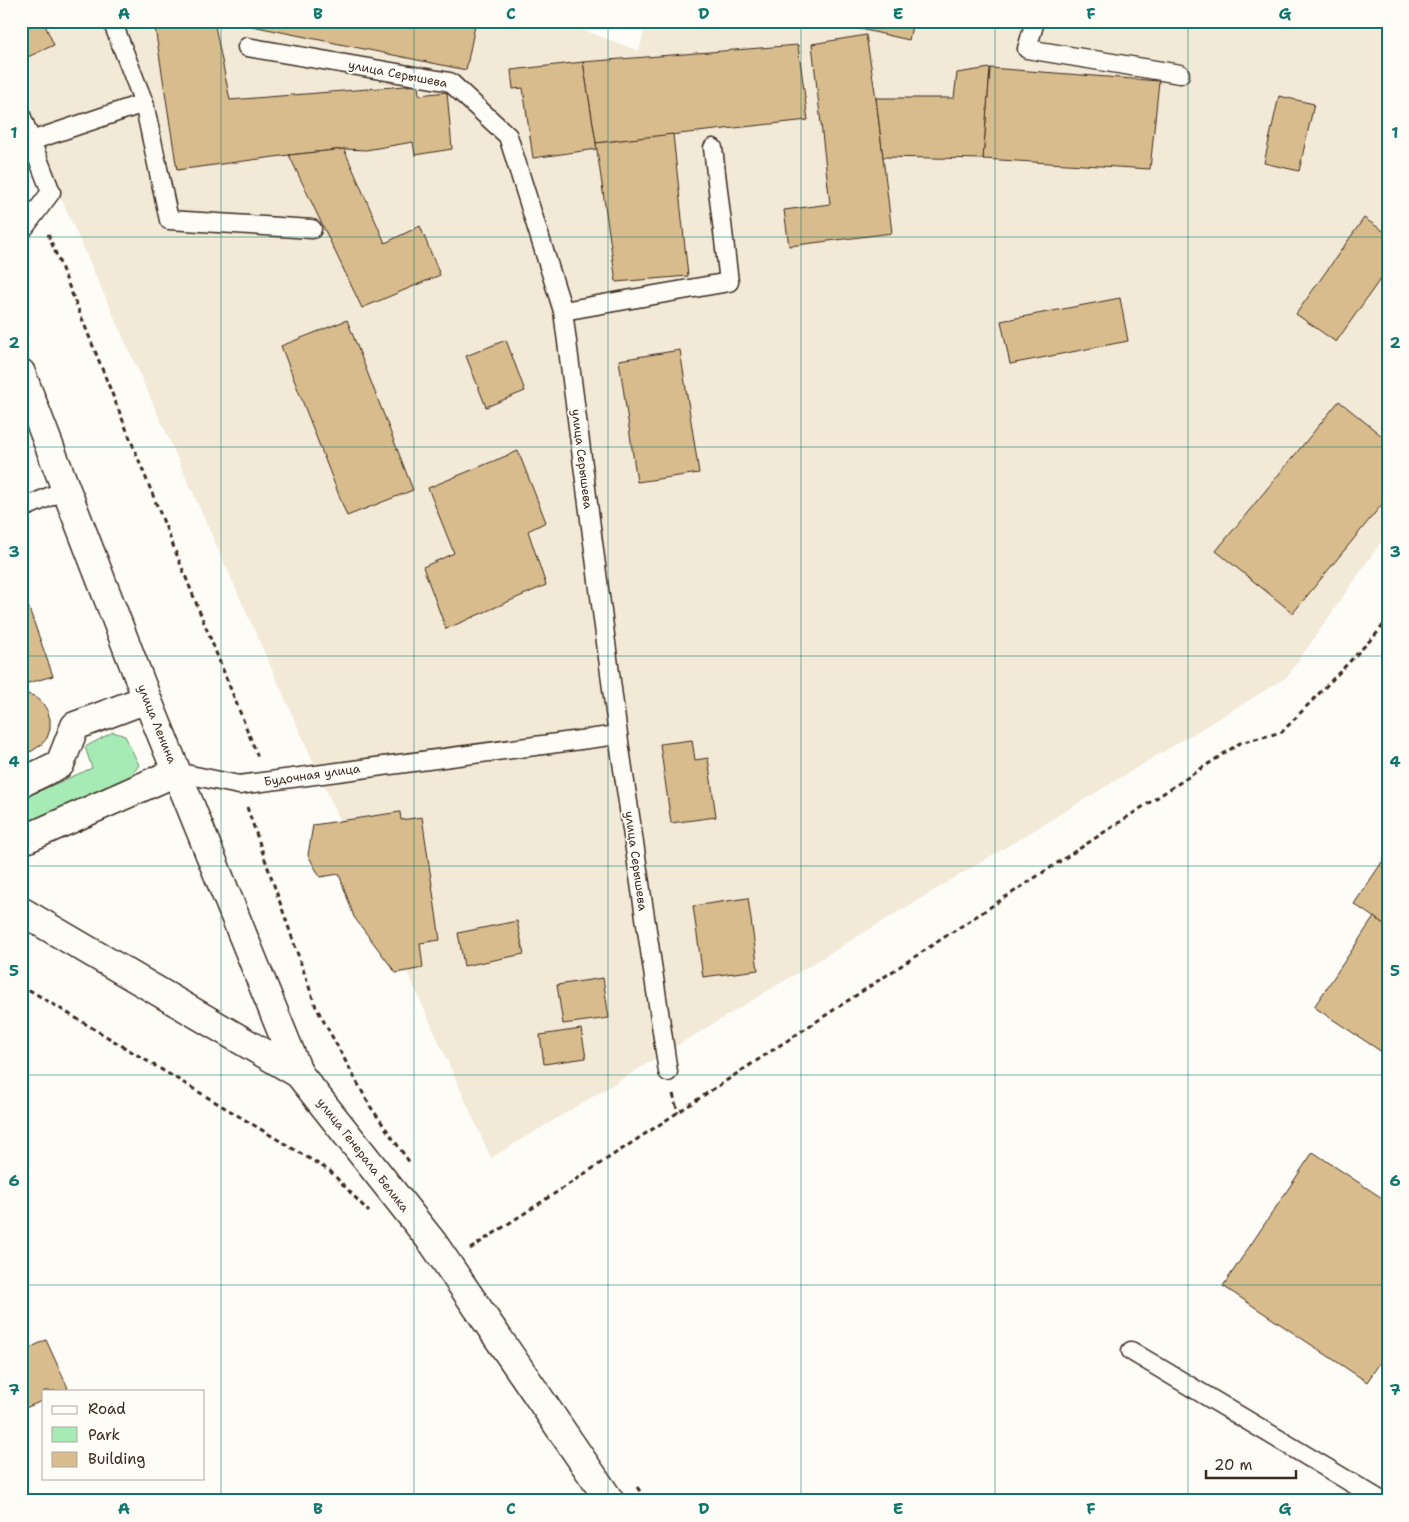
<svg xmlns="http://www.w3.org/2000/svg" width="1409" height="1522" viewBox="0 0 1409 1522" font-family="'Shantell Sans',sans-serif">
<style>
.built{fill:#f2e9d7}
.green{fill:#a6eab6;stroke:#708a6a}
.building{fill:#d9bc8d;stroke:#3b2a1e}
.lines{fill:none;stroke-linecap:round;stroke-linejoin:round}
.service-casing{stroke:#3b2a1e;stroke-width:21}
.minor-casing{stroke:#3b2a1e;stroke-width:31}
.secondary-casing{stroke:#3b2a1e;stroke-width:31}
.path{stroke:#3b2a1e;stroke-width:3;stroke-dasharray:5 4;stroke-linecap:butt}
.service{stroke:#fdfcf7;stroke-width:18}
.minor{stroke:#fdfcf7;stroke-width:28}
.secondary{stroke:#fdfcf7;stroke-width:28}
.grid{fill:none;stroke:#0f766e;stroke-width:1;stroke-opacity:0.55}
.labels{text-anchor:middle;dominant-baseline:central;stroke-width:4;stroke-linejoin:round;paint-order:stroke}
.street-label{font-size:12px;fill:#3b2a1e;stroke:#fdfcf7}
.neatline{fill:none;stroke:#0f766e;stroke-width:2}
.grid-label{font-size:16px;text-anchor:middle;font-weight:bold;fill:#0f766e}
</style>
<rect width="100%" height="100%" fill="#fdfcf7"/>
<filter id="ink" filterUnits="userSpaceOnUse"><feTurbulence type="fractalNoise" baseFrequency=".02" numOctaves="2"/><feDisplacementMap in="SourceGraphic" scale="10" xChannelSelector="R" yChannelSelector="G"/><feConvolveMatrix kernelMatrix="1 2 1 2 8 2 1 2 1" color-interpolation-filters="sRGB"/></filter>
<g filter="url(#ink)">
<!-- built -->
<path class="built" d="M21,21H559L639,51L647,21H1388V532L1287,677L491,1158L21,109Z"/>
<!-- green -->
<path class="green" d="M113,732L125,736L139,765L129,779L21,827V799L92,768L85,747Z"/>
<!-- building -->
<g class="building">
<path d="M21,21H43L54,45L21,60Z"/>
<path d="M154,21H214L230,100L418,85L419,95L447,92L452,149L415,155L413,142L366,150L344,149L289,155L177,170Z"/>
<path d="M228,21H476L466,70Z"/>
<path d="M775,21H818V24L775,28Z"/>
<path d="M858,21H913L909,40L856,28Z"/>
<path d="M866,35L876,98L892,233L789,246L784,210L830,204L812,44Z"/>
<path d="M798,45L808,120L596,143L583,62Z"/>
<path d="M583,62L597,149L533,158L523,88L513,89L511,70Z"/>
<path d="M990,68L1159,81L1150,169L983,159Z"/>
<path d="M990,68L983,159L883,157L876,98H954L957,73Z"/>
<path d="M1279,96L1314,104L1299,171L1264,163Z"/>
<path d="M673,134L688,276L616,282L596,143Z"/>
<path d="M344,149L385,243L420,226L440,275L362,308L289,155Z"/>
<path d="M1364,218L1388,234V268L1336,342L1296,314Z"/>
<path d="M1120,298L1128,341L1010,364L1001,321Z"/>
<path d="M347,320L413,490L347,516L281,346Z"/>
<path d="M506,340L525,391L486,407L466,356Z"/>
<path d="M680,350L699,473L637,482L619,360Z"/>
<path d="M1339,401L1388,441V497L1293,613L1216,551Z"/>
<path d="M518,451L546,522L528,531L546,585L446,629L423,567L454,553L428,488Z"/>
<path d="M21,586L53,676L21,685Z"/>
<path d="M21,692L34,696L42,702L47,710L50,719V729L47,738L41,745L32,751L23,754H21Z"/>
<path d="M692,740L695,760L708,758L716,817L671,823L660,744Z"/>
<path d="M400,812L401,820L422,817L440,940L420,943L423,968L396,973L354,917L339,874L320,877L308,855L313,825Z"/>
<path d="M1388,853V927L1354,904Z"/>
<path d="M748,898L758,970L703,977L693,906Z"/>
<path d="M1374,917L1388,927V1056L1314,1007Z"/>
<path d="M517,921L524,954L464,966L458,933Z"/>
<path d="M603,978L609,1018L563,1024L557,985Z"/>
<path d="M581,1029L586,1058L544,1064L540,1035Z"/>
<path d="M1313,1152L1388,1202V1351L1367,1382L1223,1286Z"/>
<path d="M46,1340L68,1388L63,1391H44V1400L21,1410V1352Z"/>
</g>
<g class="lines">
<!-- service casing -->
<g class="service-casing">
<g id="service">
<path d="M112,21L144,103"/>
<path d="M1035,21L1027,49L1180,74"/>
<path d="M247,47L450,82L508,136L563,311L618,735L668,1072"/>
<path d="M21,115L51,192L21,232"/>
<path d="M31,141L144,103L169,220L312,229"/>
<path d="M563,311L729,282L713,148"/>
<path d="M21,509L67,489"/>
<path d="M176,772L239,785L618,735"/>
<path d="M1131,1351L1382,1501"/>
</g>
</g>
<!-- minor casing -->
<g class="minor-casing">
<g id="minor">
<path d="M21,783L60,764L75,726L147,699"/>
<path d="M21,841L176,772"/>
</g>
</g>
<!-- secondary casing -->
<g class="secondary-casing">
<g id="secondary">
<path d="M21,373L147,699L299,1074"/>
<path d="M21,911L299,1074L433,1243L610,1501"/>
</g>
</g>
<!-- path -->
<g class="path">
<path d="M48,234L258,757"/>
<path d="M247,807L316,1007L370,1106L410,1163"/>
<path d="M21,985L330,1171L369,1212"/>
<path d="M673,1094L678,1113"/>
<path d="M470,1249L1240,743L1282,732L1379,631L1388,618"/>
<path d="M637,1487L647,1501"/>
</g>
<!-- service -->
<use href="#service" class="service"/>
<!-- minor -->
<use href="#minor" class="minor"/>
<!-- secondary -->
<use href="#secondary" class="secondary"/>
</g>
</g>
<!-- grid -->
<path class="grid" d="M221,21V1501M414,21V1501M608,21V1501M801,21V1501M995,21V1501M1188,21V1501M21,237H1388M21,447H1388M21,656H1388M21,866H1388M21,1075H1388M21,1285H1388"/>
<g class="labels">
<!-- street labels -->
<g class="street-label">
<text transform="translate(398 74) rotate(11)">улица Серышева</text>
<text transform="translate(582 459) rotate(83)">улица Серышева</text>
<text transform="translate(157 724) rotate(68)">улица Ленина</text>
<text transform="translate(312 775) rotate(-8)">Будочная улица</text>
<text transform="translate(636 861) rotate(82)">улица Серышева</text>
<text transform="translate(363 1155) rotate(52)">улица Генерала Белика</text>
</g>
</g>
<!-- margin -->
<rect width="1409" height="1522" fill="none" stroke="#fdfcf7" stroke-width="55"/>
<!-- legend -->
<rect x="42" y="1390" width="162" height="90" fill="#fdfcf7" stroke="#afa8a0"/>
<rect x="52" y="1406" width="25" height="8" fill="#fdfcf7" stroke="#afa8a0"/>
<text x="88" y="1414" font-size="15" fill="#3b2a1e">Road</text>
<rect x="52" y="1427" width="25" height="15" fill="#a6eab6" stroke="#afa8a0"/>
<text x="88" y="1440" font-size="15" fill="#3b2a1e">Park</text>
<rect x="52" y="1452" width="25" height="15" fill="#d9bc8d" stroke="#afa8a0"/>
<text x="88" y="1464" font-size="15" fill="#3b2a1e">Building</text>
<!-- scale -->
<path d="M1206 1470v8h90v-8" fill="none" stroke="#3b2a1e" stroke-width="2.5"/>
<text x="1214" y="1470" font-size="15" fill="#3b2a1e" stroke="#fdfcf7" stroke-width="4" paint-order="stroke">20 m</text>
<rect x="28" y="28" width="1354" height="1466" class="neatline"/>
<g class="grid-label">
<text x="124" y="19">A</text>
<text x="318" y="19">B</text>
<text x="511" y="19">C</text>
<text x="704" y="19">D</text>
<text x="898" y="19">E</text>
<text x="1091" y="19">F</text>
<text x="1285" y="19">G</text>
<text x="14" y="138">1</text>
<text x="1395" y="138">1</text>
<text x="14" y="348">2</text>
<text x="1395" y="348">2</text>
<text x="14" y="557">3</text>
<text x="1395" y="557">3</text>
<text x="14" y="767">4</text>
<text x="1395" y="767">4</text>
<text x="14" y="976">5</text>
<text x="1395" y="976">5</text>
<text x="14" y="1186">6</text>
<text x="1395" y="1186">6</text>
<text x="14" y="1395">7</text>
<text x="1395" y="1395">7</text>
<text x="124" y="1514">A</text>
<text x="318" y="1514">B</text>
<text x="511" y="1514">C</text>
<text x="704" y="1514">D</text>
<text x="898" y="1514">E</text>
<text x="1091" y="1514">F</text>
<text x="1285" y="1514">G</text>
</g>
</svg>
